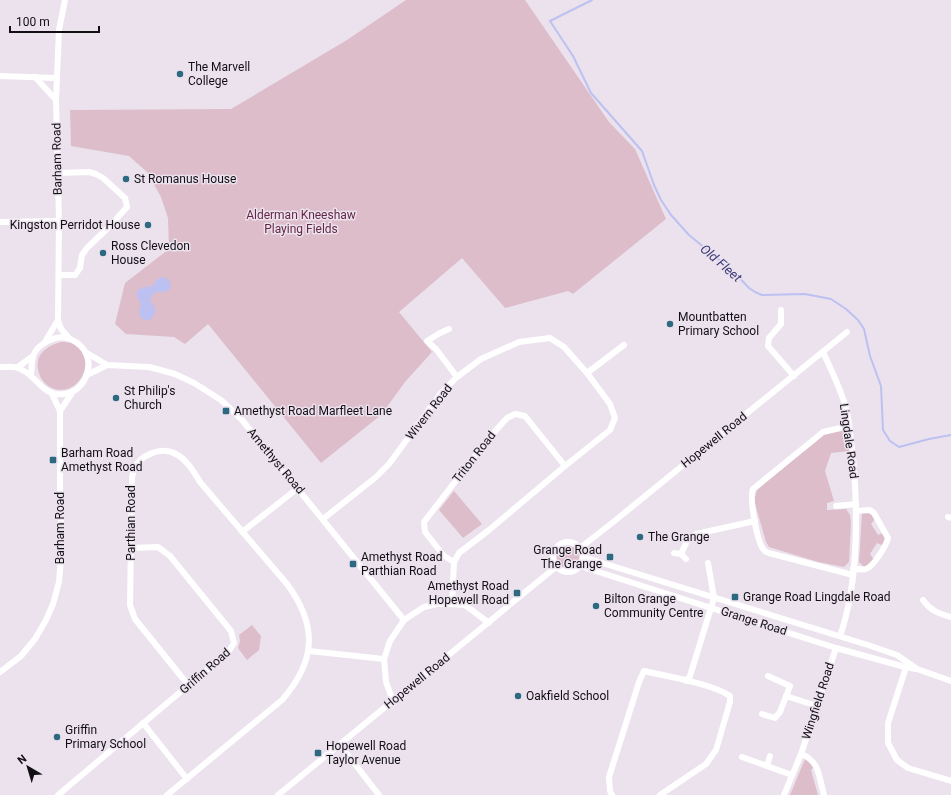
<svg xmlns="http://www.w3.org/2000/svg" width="951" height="795" viewBox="0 0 951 795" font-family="Roboto,sans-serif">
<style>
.green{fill:#ddbdc9}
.water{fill:#bcc1f1}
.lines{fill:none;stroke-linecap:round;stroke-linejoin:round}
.stream{stroke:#bcc1f1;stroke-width:2}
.minor{stroke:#fff;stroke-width:6}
.poi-dot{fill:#2d6981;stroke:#ebe2ee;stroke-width:1.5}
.labels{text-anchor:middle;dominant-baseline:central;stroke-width:3;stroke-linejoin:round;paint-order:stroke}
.poi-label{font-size:12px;fill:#120f13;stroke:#ebe2ee;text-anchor:start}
.street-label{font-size:12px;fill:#120f13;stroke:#ebe2ee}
.park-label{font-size:12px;fill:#662746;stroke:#ebe2ee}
.water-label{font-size:13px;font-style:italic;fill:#3a3a74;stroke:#ebe2ee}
</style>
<rect width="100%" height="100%" fill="#ebe2ee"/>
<!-- green -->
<g class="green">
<path d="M406,0H525L609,122L635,149L666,219L573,294L568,291L505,308L462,258L399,312L432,352L405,382L381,415L321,463L208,324L185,344L174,337L126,334L115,324L125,283L169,249L168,218L161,197L147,172L129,156L71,146L70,110L231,109L347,40Z"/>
<path d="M61,342C65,342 71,342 76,345C97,359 80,396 55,389C50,388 44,383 41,378C32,359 42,347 61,342Z"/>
<path d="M848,428L850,451L831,453L825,471L834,501L827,503V510L846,509L850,515L851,522L849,562L844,567L818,562L769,547L766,542L754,500L757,490L824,434Z"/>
<path d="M454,491L482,524L463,538L439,510Z"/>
<path d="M864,512L872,514L875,519L871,524L878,535L883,533L886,538L884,546L877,543L870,554L874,560L866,567L863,566L859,562L862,514Z"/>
<circle cx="568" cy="557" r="11"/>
<path d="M252,625L261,636L259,650L247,660L238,648L240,641L239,635Z"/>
<path d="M805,759L815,766L811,770L818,795H790Z"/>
</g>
<!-- water -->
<path class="water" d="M163,277L169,280L171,287C167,294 162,292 156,292L153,294L150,301L155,308V314L150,320C139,322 137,312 141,304L137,296V291L143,287H150L155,283L156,280Z"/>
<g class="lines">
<!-- stream -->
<path class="stream" d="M592,0L550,21L573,56L591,93L642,151L654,185L661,200L671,215L689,235L733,271L749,288L755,292L762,295L805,294L831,299L846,309L858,320L864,329L870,356L881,386L883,430L890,441L899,447L929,439L951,435"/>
<!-- minor -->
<g class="minor">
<path d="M65,0L59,30L56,100L59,221L58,320L61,329L69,338"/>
<path d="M0,76L56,78"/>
<path d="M35,77L56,100"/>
<path d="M58,173L89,172L96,174L103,178L125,198L127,207L111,225L87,248L82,255L80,268L75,275H59"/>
<path d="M0,222L59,221"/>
<path d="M781,310V324L769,338L768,346L794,376"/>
<path d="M449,329L440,333L427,341L436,349L457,377"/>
<path d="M45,342L58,320"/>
<path d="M823,352C832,372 842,391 847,412C850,427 851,442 853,457C858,515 859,581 840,636"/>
<path d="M87,353L107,365L149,367L175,374L194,383L221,400L242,420L404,620"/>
<path d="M0,367C5,367 13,366 18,368C37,374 41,397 64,394C74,393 80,388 85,379C93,363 87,346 70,339C58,333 36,344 33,357C31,363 32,369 31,375"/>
<path d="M18,367L33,356"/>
<path d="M587,373L624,345"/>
<path d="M87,375L107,365"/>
<path d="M60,411L72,393"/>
<path d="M849,426L823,432L817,437L753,489C749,497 757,543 764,550C765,552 767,552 769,553L853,575"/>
<path d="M836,506L856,504"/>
<path d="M948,517L951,518"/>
<path d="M323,519L376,477L389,464L441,393L457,377L481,359L519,342L550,338L564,347L587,373L610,404L615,418L610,430L565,466L489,530L459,553L454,562L452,604"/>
<path d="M242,532L298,488"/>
<circle cx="568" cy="557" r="15"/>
<path d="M580,548L612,523L847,332"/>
<path d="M674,553L681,554L686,559"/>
<path d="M681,554L688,539L696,534L755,521"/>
<path d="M583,557L868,645L897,655L917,669L951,681"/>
<path d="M454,562L444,556L425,532L424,522L488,439L507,418L515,414L525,416L565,466"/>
<path d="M580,566L836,648L905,667L916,669"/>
<path d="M853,568C857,569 863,570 866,569C874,566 886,546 888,538L874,513L870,510L856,511"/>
<path d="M923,600C930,610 939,614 951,617"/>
<path d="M309,651L384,659"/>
<path d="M907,664L888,723V743L897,760L908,768L951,781"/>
<path d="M0,672L21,656L35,639L46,620L53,604L59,582L62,545L60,493V411L52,394"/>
<path d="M686,681L690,676L714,598L708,563"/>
<path d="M786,696L817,706"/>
<path d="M393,701L386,682L384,659L390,641L404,620L424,607L437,604H452L465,605L489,623"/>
<path d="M762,714L775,718L780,712L790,686L768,676"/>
<path d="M143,723L187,779"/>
<path d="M340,745L379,795"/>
<path d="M801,754C820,761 819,778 824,795"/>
<path d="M742,757L792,775"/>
<path d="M767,766L770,756"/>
<path d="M58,795L229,651L234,643L231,631L170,556L158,547L131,548"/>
<path d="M167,795L282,700C316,661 318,626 287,584L200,482C194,472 187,460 176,454C161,446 139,455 134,470C133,473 132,477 132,479L130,605L135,619L189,686"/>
<path d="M278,795L557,566"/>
<path d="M612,795L610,791L609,777L639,682L644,671C665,676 714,684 730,696V702L716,750L706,764L660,795"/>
<path d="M784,795L801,754L836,648"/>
</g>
</g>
<!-- markers -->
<g class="poi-dot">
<circle cx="180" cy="74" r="4"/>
<circle cx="126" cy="179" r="4"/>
<circle cx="148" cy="225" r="4"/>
<circle cx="103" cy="253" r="4"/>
<circle cx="670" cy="324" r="4"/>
<circle cx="116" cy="398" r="4"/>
<rect x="222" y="407" width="8" height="8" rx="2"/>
<rect x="49" y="456" width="8" height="8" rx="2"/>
<circle cx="640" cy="537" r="4"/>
<rect x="606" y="553" width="8" height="8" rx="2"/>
<rect x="349" y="560" width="8" height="8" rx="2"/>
<rect x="513" y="589" width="8" height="8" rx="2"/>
<rect x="731" y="593" width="8" height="8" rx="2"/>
<circle cx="596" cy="606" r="4"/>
<circle cx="518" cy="696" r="4"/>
<circle cx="57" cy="737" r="4"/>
<rect x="314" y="749" width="8" height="8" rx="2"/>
</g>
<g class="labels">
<!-- poi labels -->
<g class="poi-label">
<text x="188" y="67">The Marvell<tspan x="188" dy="14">College</tspan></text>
<text x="134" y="179">St Romanus House</text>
<text x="140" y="225" text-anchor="end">Kingston Perridot House</text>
<text x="111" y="246">Ross Clevedon<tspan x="111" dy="14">House</tspan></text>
<text x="678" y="317">Mountbatten<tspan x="678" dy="14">Primary School</tspan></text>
<text x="124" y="391">St Philip's<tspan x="124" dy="14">Church</tspan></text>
<text x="234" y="411">Amethyst Road Marfleet Lane</text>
<text x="61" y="453">Barham Road<tspan x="61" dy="14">Amethyst Road</tspan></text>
<text x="648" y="537">The Grange</text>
<text x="602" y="550" text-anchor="end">Grange Road<tspan x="602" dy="14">The Grange</tspan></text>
<text x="361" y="557">Amethyst Road<tspan x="361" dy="14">Parthian Road</tspan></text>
<text x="509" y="586" text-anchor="end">Amethyst Road<tspan x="509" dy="14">Hopewell Road</tspan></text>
<text x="743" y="597">Grange Road Lingdale Road</text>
<text x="604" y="599">Bilton Grange<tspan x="604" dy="14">Community Centre</tspan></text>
<text x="526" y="696">Oakfield School</text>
<text x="65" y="730">Griffin<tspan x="65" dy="14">Primary School</tspan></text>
<text x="326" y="746">Hopewell Road<tspan x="326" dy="14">Taylor Avenue</tspan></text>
</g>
<!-- street labels -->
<g class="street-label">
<text transform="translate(57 159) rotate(-91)">Barham Road</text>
<text transform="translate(429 412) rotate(-52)">Wivern Road</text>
<text transform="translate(714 440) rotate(-39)">Hopewell Road</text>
<text transform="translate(849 441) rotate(82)">Lingdale Road</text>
<text transform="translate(474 457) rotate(-52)">Triton Road</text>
<text transform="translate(276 461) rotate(50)">Amethyst Road</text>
<text transform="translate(131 523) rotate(-90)">Parthian Road</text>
<text transform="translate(60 528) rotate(-90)">Barham Road</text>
<text transform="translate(754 621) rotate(18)">Grange Road</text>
<text transform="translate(205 671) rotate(-41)">Griffin Road</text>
<text transform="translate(417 681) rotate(-39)">Hopewell Road</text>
<text transform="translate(818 701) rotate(-72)">Wingfield Road</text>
</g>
<!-- park labels -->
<g class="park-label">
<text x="301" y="215">Alderman Kneeshaw<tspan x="301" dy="14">Playing Fields</tspan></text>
</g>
<!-- water labels -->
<g class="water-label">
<text transform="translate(721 263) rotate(41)">Old Fleet</text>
</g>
</g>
<!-- north arrow -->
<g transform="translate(28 767) rotate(322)" stroke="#ebe2ee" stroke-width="3" paint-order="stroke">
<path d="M0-3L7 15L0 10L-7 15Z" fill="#120f13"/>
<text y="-6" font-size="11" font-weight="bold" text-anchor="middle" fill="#120f13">N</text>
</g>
<!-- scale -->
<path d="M10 26v6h89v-6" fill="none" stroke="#120f13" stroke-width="2"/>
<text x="16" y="26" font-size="12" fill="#120f13" stroke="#ebe2ee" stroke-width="3" paint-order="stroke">100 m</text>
</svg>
